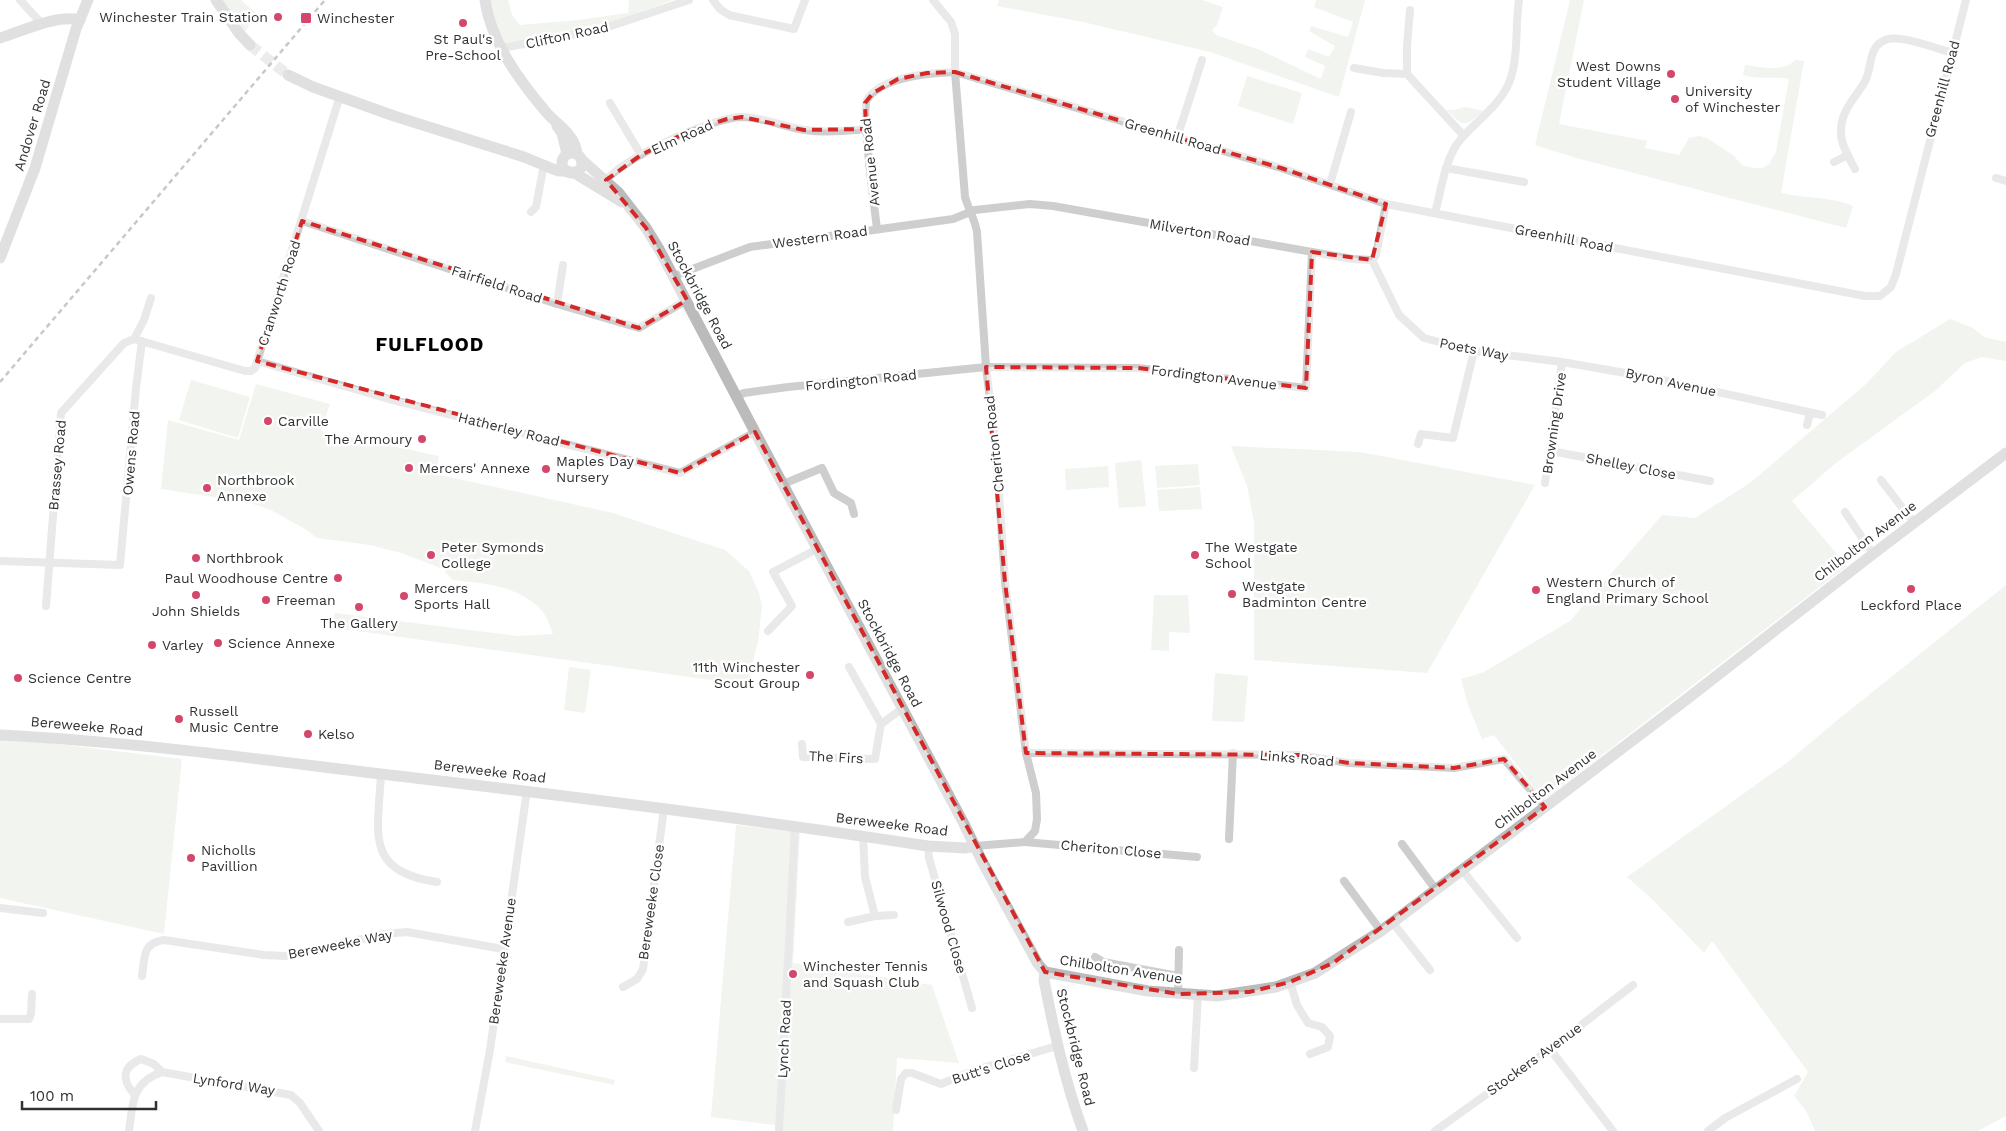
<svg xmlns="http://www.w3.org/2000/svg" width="2006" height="1131" viewBox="0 0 2006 1131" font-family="'Work Sans',sans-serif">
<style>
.green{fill:#e3e7db}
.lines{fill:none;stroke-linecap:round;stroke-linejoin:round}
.secondary-tunnel{stroke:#d6d6d6;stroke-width:11;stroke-dasharray:11 5.5;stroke-linecap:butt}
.minor{stroke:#cecece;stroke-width:8}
.secondary{stroke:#bbb;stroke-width:11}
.rail{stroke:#868686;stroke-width:2.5;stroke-dasharray:5 4;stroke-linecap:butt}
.marked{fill:none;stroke:#d62828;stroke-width:4;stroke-dasharray:10 6;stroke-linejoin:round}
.poi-dot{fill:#d5476a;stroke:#fff;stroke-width:2}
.labels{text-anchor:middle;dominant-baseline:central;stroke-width:5;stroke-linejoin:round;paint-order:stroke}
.poi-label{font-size:14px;fill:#313131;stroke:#fff;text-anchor:start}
.street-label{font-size:14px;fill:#313131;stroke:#fff}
.district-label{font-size:19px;font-weight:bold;letter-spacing:1px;fill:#000;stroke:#fff}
</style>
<rect width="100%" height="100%" fill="#fff"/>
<!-- green -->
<g class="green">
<path d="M220,0H241L257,14L244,33Z"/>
<path d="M488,0H508L512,15L520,25L578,20L628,13L629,0H673L596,28L505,45L488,5Z"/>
<path d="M999,0H1202L1223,7L1217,25L1212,30L1216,35L1260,50L1321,79L1325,66L1305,57L1308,49L1329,57L1335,46L1309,31L1311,26L1348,37L1353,22L1314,7L1316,0H1365L1339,97L1210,52L1083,22L997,6Z"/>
<path d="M1570,0H1584L1559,124L1647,141L1645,148L1679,155L1689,138L1699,136L1707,138L1733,155L1742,165L1753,168H1763L1769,164L1776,152L1789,79C1774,76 1756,80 1743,75L1745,65C1761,67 1782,73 1795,60L1804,61L1781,193C1803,198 1834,197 1853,206L1846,228L1576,158L1535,145Z"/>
<path d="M1247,76L1302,93L1293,124L1238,106Z"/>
<path d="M1465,107L1484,111L1468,123H1461L1446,110H1454Z"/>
<path d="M1950,319L1973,328L1984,337L2006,342V361L1981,357L1965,363L1935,391L1836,463L1792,501L1847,566L1544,800L1494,735L1482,739L1469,708L1461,679L1484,672L1570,621L1662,515L1695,518L1750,483L1866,384L1896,352Z"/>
<path d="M191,380L250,397L238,438L179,420Z"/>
<path d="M256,384L330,404L321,431L439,456L436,474L613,513L725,550L749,571L759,593L762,606L758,642L747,685L343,629L332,624L335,613L517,636L553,634C550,627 548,618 543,612C521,586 484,583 452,580L443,569L401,553L370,545L317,538L305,529L271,510L247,502L161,489L168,420L239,440Z"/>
<path d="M1231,446L1360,452L1535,485L1427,673L1254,660V522L1247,486Z"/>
<path d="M1141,460L1146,506L1119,508L1115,463Z"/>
<path d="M1198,464L1200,485L1157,488L1155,466Z"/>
<path d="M1108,466L1109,487L1066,490L1065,469Z"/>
<path d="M1200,487L1202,509L1159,511L1157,490Z"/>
<path d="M2006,585V1116L1978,1131H1815L1806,1111L1794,1096L1808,1072L1712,941L1704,953L1652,899L1627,877L1789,761L1835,722Z"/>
<path d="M1154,595H1188L1190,633L1169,632V651L1151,650Z"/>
<path d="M569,667L591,670L585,713L564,710Z"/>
<path d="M1215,673L1248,676L1244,722L1212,721Z"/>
<path d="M0,737L182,759L164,934L0,898Z"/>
<path d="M736,825L800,832L793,963L932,985L959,1063L897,1058L893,1131H775V1125L711,1117Z"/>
<path d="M506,1056L615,1080L614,1085L505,1062Z"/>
</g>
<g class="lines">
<!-- secondary-tunnel -->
<path class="secondary-tunnel" d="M250,45L288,75"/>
<!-- minor -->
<g class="minor">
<path d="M20,0L42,24"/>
<path d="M713,0L720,9L729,15L794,29L805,0"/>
<path d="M933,0L951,22L955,34V72L965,197C969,210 975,220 977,232L986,367L996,450L1005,582L1026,753L1036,793L1037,819L1035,831L1025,842L975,846"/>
<path d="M1410,10L1407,45V74L1464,136"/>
<path d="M502,48L599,30L689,0"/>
<path d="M1354,68L1383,73L1407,74"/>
<path d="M610,103L641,155"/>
<path d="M1177,138L1202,60"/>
<path d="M1834,162L1848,155"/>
<path d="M1446,168L1524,182"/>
<path d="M1855,169C1850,159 1841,145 1841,134C1840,111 1854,100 1864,83C1873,69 1867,47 1885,40C1899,34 1936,48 1952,53"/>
<path d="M1996,178L2006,181"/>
<path d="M603,184C619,159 711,118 741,117C763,117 784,127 805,130C825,133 846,131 866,129"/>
<path d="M1330,184L1351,112"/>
<path d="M531,212L536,207L544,164"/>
<path d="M1435,213C1441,191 1444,164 1457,144C1473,122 1497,110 1509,83C1519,58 1515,27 1519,0"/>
<path d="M302,221L557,304L639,328L687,300"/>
<path d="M877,229C875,211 861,110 867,100C881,76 930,73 955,72L1281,168L1386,204L1865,296H1880L1891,287L1896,274L1966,0"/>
<path d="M1372,260L1399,315L1424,338L1474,351L1562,362L1654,378L1822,415"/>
<path d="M1372,260L1376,255L1386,204"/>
<path d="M674,276L750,247L953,219L975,210L1030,204L1053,206L1352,259L1372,260"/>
<path d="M557,304L563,265"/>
<path d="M134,339L245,371H251L255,368L340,96"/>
<path d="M257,361L389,399L680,473L755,432"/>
<path d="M737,396L744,393L788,387L986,367L1138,368L1306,388L1312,252"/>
<path d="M1807,425L1810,413"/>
<path d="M1418,444L1421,434L1453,438L1474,351"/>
<path d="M1551,451L1710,481"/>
<path d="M1881,480L1914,523"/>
<path d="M1545,483L1562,362"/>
<path d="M783,484L822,468L834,493L851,503L854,514"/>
<path d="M1845,512L1873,554"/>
<path d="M0,561L120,565L136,388L142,341"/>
<path d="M46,606L61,413L124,343L134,339L144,320L151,298"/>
<path d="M768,631L792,606L773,572L817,549"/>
<path d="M849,667L881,724"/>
<path d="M802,744L803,757L875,759L881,724L903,708"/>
<path d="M1026,753L1299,755L1349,763L1454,768L1504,759L1545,807"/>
<path d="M381,774C378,832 364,872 437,882"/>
<path d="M863,836L865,877L875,916L894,915"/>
<path d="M1229,839L1233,753"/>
<path d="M1025,842L1197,857"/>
<path d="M1402,844L1436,890"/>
<path d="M928,846L929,858L972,1008"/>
<path d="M1462,870L1517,938"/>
<path d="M1344,881L1381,931"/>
<path d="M0,908L43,913"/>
<path d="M848,922L875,916"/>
<path d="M1393,923L1430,970"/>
<path d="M1095,957L1103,962L1178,976"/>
<path d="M142,976C145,957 142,943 164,940L264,955L285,956L385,934L407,932L503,949"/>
<path d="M1290,982L1297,1005L1308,1023L1322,1027L1330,1036L1328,1047L1310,1054"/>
<path d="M623,987L637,979L643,969L664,808"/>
<path d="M1178,994L1179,950"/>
<path d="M0,1019H29L31,1014L32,994"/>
<path d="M1550,1049L1613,1131"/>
<path d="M1194,1068L1198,995"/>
<path d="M135,1095C121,1080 122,1067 141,1059L154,1064L162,1072"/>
<path d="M896,1110L901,1079L906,1073H912L941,1084L975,1070L1057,1046"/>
<path d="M129,1131C133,1103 131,1083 162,1072L291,1095L300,1103L319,1131"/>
<path d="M475,1131L490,1050L527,790"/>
<path d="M779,1131L795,827"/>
<path d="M1435,1131L1550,1049L1633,985"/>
<path d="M1708,1131L1725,1118L1797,1079"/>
</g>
<!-- secondary -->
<g class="secondary">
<path d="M216,0L238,32L250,45"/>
<path d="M485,0C491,42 519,80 546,112C558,126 575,134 577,154"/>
<path d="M0,38C23,31 57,14 80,20"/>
<path d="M288,75L313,87L394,116L524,157L558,171H568"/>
<path d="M557,126L562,133L567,154"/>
<circle cx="572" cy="163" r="10"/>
<path d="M581,159L618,192L646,228L659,249L755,432L963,822L982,861L1038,964L1045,972L1044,980C1054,1031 1065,1082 1083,1131"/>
<path d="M573,172L622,202"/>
<path d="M0,258L35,168L76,29L88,0"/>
<path d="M0,735C122,741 243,757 364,772C553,794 740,817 928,846L965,848L975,846"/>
<path d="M1045,972L1148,991L1217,996L1276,987L1315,973L1381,931L1462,870L1687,699L1873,554L2006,453"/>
</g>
<!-- rail -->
<path class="rail" d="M0,382L325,0"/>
</g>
<!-- marked area -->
<path d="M0 0H2006V1131H0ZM955,72L1281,168L1386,204L1372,260L1312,252L1306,388L1138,368L986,367L1005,582L1026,753L1299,755L1349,763L1454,768L1504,759L1545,807L1333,963L1290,982L1249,992L1178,994L1045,972L755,432L680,473L257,361L302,221L639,328L687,300L646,228L606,180L641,155L689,131L727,119L742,117L804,130L866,129L865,103L873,93L898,79L927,73Z" fill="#fff" fill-opacity=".55" fill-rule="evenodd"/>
<path class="marked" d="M955,72L1281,168L1386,204L1372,260L1312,252L1306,388L1138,368L986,367L1005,582L1026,753L1299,755L1349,763L1454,768L1504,759L1545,807L1333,963L1290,982L1249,992L1178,994L1045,972L755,432L680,473L257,361L302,221L639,328L687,300L646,228L606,180L641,155L689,131L727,119L742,117L804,130L866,129L865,103L873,93L898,79L927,73Z"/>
<!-- markers -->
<g class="poi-dot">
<circle cx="278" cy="17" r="5"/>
<rect x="300" y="12" width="12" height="12" rx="2.5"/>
<circle cx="463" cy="23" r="5"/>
<circle cx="1671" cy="74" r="5"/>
<circle cx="1675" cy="99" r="5"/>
<circle cx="268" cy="421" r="5"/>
<circle cx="422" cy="439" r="5"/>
<circle cx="409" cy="468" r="5"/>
<circle cx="546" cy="469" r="5"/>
<circle cx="207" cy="488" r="5"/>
<circle cx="431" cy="555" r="5"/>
<circle cx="1195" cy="555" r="5"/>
<circle cx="196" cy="558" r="5"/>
<circle cx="338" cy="578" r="5"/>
<circle cx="1911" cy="589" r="5"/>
<circle cx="1536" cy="590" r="5"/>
<circle cx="1232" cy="594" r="5"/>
<circle cx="196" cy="595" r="5"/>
<circle cx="404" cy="596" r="5"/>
<circle cx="266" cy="600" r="5"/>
<circle cx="359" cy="607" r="5"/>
<circle cx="218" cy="643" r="5"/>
<circle cx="152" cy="645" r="5"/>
<circle cx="810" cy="675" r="5"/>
<circle cx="18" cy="678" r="5"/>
<circle cx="179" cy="719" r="5"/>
<circle cx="308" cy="734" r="5"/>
<circle cx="191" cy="858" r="5"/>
<circle cx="793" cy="974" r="5"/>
</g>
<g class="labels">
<!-- poi labels -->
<g class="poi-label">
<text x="268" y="17" text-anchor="end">Winchester Train Station</text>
<text x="317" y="18">Winchester</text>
<text x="463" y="39" text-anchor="middle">St Paul's<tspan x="463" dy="16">Pre-School</tspan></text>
<text x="1661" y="66" text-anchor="end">West Downs<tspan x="1661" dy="16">Student Village</tspan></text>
<text x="1685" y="91">University<tspan x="1685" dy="16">of Winchester</tspan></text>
<text x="278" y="421">Carville</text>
<text x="412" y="439" text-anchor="end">The Armoury</text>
<text x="556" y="461">Maples Day<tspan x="556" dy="16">Nursery</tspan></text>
<text x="419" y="468">Mercers' Annexe</text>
<text x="217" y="480">Northbrook<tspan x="217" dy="16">Annexe</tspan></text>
<text x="441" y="547">Peter Symonds<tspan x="441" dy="16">College</tspan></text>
<text x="1205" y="547">The Westgate<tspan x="1205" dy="16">School</tspan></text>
<text x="206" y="558">Northbrook</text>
<text x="328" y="578" text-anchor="end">Paul Woodhouse Centre</text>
<text x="1546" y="582">Western Church of<tspan x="1546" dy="16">England Primary School</tspan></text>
<text x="1242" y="586">Westgate<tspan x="1242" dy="16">Badminton Centre</tspan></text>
<text x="414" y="588">Mercers<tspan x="414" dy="16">Sports Hall</tspan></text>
<text x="276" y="600">Freeman</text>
<text x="1911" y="605" text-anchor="middle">Leckford Place</text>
<text x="196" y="611" text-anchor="middle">John Shields</text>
<text x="359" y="623" text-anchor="middle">The Gallery</text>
<text x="228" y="643">Science Annexe</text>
<text x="162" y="645">Varley</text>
<text x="800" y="667" text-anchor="end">11th Winchester<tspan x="800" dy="16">Scout Group</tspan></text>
<text x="28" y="678">Science Centre</text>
<text x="189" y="711">Russell<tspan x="189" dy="16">Music Centre</tspan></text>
<text x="318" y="734">Kelso</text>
<text x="201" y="850">Nicholls<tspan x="201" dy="16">Pavillion</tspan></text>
<text x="803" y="966">Winchester Tennis<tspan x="803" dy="16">and Squash Club</tspan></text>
</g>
<!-- street labels -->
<g class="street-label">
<text transform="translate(567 35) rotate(-12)">Clifton Road</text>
<text transform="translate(1942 89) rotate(-75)">Greenhill Road</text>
<text transform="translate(32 125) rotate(-73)">Andover Road</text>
<text transform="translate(1173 136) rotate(16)">Greenhill Road</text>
<text transform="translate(682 137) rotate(-24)">Elm Road</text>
<text transform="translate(870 162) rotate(-96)">Avenue Road</text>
<text transform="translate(1200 232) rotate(10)">Milverton Road</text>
<text transform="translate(820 237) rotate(-8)">Western Road</text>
<text transform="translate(1564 238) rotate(11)">Greenhill Road</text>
<text transform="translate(497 284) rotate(18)">Fairfield Road</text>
<text transform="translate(279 293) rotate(-72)">Cranworth Road</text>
<text transform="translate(700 295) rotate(62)">Stockbridge Road</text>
<text transform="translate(1474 349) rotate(11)">Poets Way</text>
<text transform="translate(1214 377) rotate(7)">Fordington Avenue</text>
<text transform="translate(861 380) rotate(-6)">Fordington Road</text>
<text transform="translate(1671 382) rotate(12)">Byron Avenue</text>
<text transform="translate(1554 423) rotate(-82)">Browning Drive</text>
<text transform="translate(509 429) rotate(14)">Hatherley Road</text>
<text transform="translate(994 444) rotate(-96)">Cheriton Road</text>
<text transform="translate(131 453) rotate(-85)">Owens Road</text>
<text transform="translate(57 465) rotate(-85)">Brassey Road</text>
<text transform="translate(1631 466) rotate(11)">Shelley Close</text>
<text transform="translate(1865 541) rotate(-37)">Chilbolton Avenue</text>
<text transform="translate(890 653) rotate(62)">Stockbridge Road</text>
<text transform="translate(87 726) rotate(5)">Bereweeke Road</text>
<text transform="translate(836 757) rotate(3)">The Firs</text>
<text transform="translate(1297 758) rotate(5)">Links Road</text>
<text transform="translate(490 771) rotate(7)">Bereweeke Road</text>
<text transform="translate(1545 789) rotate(-37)">Chilbolton Avenue</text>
<text transform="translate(892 824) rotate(7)">Bereweeke Road</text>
<text transform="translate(1111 849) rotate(5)">Cheriton Close</text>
<text transform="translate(651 902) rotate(-82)">Bereweeke Close</text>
<text transform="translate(949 927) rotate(74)">Silwood Close</text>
<text transform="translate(340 944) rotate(-11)">Bereweeke Way</text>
<text transform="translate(502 961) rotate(-82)">Bereweeke Avenue</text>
<text transform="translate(1121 969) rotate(9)">Chilbolton Avenue</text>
<text transform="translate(784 1039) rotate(-87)">Lynch Road</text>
<text transform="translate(1076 1047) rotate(76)">Stockbridge Road</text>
<text transform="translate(1534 1059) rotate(-36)">Stockers Avenue</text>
<text transform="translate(991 1067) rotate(-18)">Butt's Close</text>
<text transform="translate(234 1084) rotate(9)">Lynford Way</text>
</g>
<!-- district labels -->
<g class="district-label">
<text x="430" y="344">FULFLOOD</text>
</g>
</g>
<!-- scale -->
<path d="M22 1101v8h134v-8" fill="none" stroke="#313131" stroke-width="2.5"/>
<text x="30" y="1101" font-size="15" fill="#313131" stroke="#ffffff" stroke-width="4" paint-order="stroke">100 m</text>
</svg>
